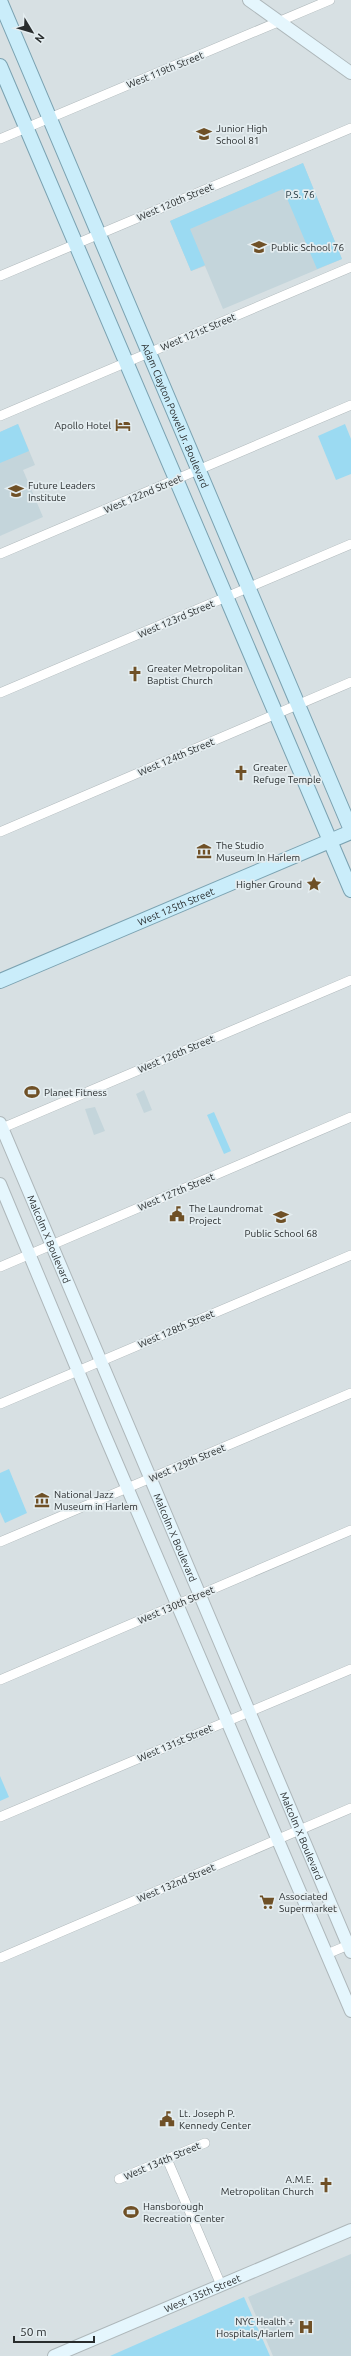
<svg xmlns="http://www.w3.org/2000/svg" width="351" height="2356" viewBox="0 0 351 2356" font-family="Ubuntu,sans-serif">
<style>
.built{fill:#c4d5db}
.green{fill:#9bdaf2}
.lines{fill:none;stroke-linecap:round;stroke-linejoin:round}
.street-casing{stroke:#aeb7ba;stroke-width:10}
.secondary-casing{stroke:#aeb7ba;stroke-width:14}
.primary-casing{stroke:#7ba2b1;stroke-width:16}
.street{stroke:#fff;stroke-width:9}
.secondary{stroke:#e5f6fd;stroke-width:12}
.primary{stroke:#caedfa;stroke-width:14}
.labels{text-anchor:middle;dominant-baseline:central;stroke-width:3.5;stroke-linejoin:round;paint-order:stroke}
.street-label{font-size:10px;fill:#292d2e;stroke:#e4edf0}
.poi-label{font-size:10px;fill:#292d2e;stroke:#e4edf0;text-anchor:start}
.park-label{font-size:10px;fill:#1b2f37;stroke:#e4edf0}
</style>
<rect width="100%" height="100%" fill="#d7e0e3"/>
<!-- built -->
<g class="built">
<path d="M303,163L342,259L223,309L205,266L191,271L170,221Z"/>
<path d="M18,424L35,465L23,470L43,517L0,536V432Z"/>
<path d="M144,1090L152,1110L144,1113L136,1094Z"/>
<path d="M95,1107L105,1131L94,1135L85,1109Z"/>
<path d="M351,2254V2356H273L248,2297Z"/>
</g>
<!-- green -->
<g class="green">
<path d="M303,163L342,259L317,269L283,189L190,229L205,265L191,271L170,221Z"/>
<path d="M18,424L29,451L0,463V432Z"/>
<path d="M345,424L351,439V474L336,480L318,436Z"/>
<path d="M214,1112L231,1151L224,1154L207,1115Z"/>
<path d="M9,1469L27,1513L5,1523L0,1512V1473Z"/>
<path d="M0,1776L9,1797L0,1801Z"/>
<path d="M244,2297L270,2356H110Z"/>
</g>
<g class="lines">
<!-- street casing -->
<g class="street-casing">
<g id="street">
<path d="M0,139L330,0"/>
<path d="M0,276L351,128"/>
<path d="M0,416L351,267"/>
<path d="M0,554L351,405"/>
<path d="M0,693L351,544"/>
<path d="M0,832L351,682"/>
<path d="M0,1129L351,980"/>
<path d="M0,1267L351,1117"/>
<path d="M0,1404L351,1255"/>
<path d="M0,1542L351,1393"/>
<path d="M0,1680L351,1530"/>
<path d="M0,1817L351,1669"/>
<path d="M327,1954L351,1944"/>
<path d="M0,1958L351,1808"/>
<path d="M167,2159L221,2285"/>
<path d="M119,2179L205,2143"/>
</g>
</g>
<!-- secondary casing -->
<g class="secondary-casing">
<g id="secondary">
<path d="M249,0L351,73"/>
<path id="s1" d="M0,1123L351,1952"/>
<path d="M0,1184L103,1431L351,2011"/>
<path id="s2" d="M54,2356L351,2230"/>
</g>
</g>
<!-- primary casing -->
<g class="primary-casing">
<g id="primary">
<path id="s3" d="M0,1L351,830"/>
<path d="M0,66L351,890"/>
<path id="s4" d="M0,981L351,832"/>
</g>
</g>
<!-- street -->
<use href="#street" class="street"/>
<!-- secondary -->
<use href="#secondary" class="secondary"/>
<!-- primary -->
<use href="#primary" class="primary"/>
</g>
<!-- icons -->
<defs>
<g id="school-bare" transform="scale(1.2)"><path d="M0-5L7-2L0 1L-7-2ZM-4 1L0 2.5L4 1V4Q0 6-4 4Z" fill="#6f5026" stroke="#e4edf0" stroke-width="2.5" paint-order="stroke"/></g>
<g id="hotel-bare" transform="scale(1.2)"><path d="M-6-4.5h1.5V1H6V5H4.5V3h-9V5H-6ZM-4 0a1.8 1.8 0 1 1 3.6 0ZM.5 0V-2.5h3Q6-2.5 6 0Z" fill="#6f5026" stroke="#e4edf0" stroke-width="2.5" paint-order="stroke"/></g>
<g id="church-bare" transform="scale(1.2)"><path d="M-1.2-6h2.4v3.5h3.3v2.4h-3.3V6h-2.4V-.1h-3.3v-2.4h3.3Z" fill="#6f5026" stroke="#e4edf0" stroke-width="2.5" paint-order="stroke"/></g>
<g id="museum-bare" transform="scale(1.2)"><path d="M0-6L6-3V-2H-6V-3ZM-5-1h2V3h-2ZM-1-1h2V3h-2ZM3-1h2V3H3ZM-6 4H6V6H-6Z" fill="#6f5026" stroke="#e4edf0" stroke-width="2.5" paint-order="stroke"/></g>
<g id="sight-bare" transform="scale(1.2)"><path d="M0-6L1.8-2.2L6-1.7L2.9 1.2L3.7 5.4L0 3.3L-3.7 5.4L-2.9 1.2L-6-1.7L-1.8-2.2Z" fill="#6f5026" stroke="#e4edf0" stroke-width="2.5" paint-order="stroke"/></g>
<g id="stadium-bare" transform="scale(1.2)"><path d="M0-5a6.5 5 0 1 0 0 10a6.5 5 0 1 0 0-10ZM-3.5-1.8h7v3.6h-7Z" fill="#6f5026" stroke="#e4edf0" stroke-width="2.5" paint-order="stroke"/></g>
<g id="civic-bare" transform="scale(1.2)"><path d="M-.6-6.5H3V-4.5H.6V-3L4-1V1h2V6H-6V1h2V-1L-.6-3ZM-1.2 2.5V6h2.4V2.5Z" fill="#6f5026" stroke="#e4edf0" stroke-width="2.5" paint-order="stroke"/></g>
<g id="supermarket-bare" transform="scale(1.2)"><path d="M-6-5.5h2.5l.6 2H6L4.5 2H-2.5L-4.4-4H-6ZM-1.5 3.2a1.3 1.3 0 1 0 .1 0ZM3 3.2a1.3 1.3 0 1 0 .1 0Z" fill="#6f5026" stroke="#e4edf0" stroke-width="2.5" paint-order="stroke"/></g>
<g id="hospital-bare" transform="scale(1.2)"><path d="M-5-5h3v3.5h4V-5h3V5h-3V1.5h-4V5h-3Z" fill="#6f5026" stroke="#e4edf0" stroke-width="2.5" paint-order="stroke"/></g>
</defs>
<g fill-rule="evenodd">
<use href="#school-bare" x="204" y="134"/>
<use href="#school-bare" x="259" y="247"/>
<use href="#hotel-bare" x="123" y="425"/>
<use href="#school-bare" x="16" y="491"/>
<use href="#church-bare" x="135" y="674"/>
<use href="#church-bare" x="241" y="773"/>
<use href="#museum-bare" x="204" y="851"/>
<use href="#sight-bare" x="314" y="884"/>
<use href="#stadium-bare" x="32" y="1092"/>
<use href="#civic-bare" x="177" y="1214"/>
<use href="#school-bare" x="281" y="1217"/>
<use href="#museum-bare" x="42" y="1500"/>
<use href="#supermarket-bare" x="267" y="1902"/>
<use href="#civic-bare" x="167" y="2119"/>
<use href="#church-bare" x="326" y="2185"/>
<use href="#stadium-bare" x="131" y="2212"/>
<use href="#hospital-bare" x="306" y="2327"/>
</g>
<g class="labels">
<!-- street labels -->
<g class="street-label">
<text transform="translate(165 70) rotate(-22)">West 119th Street</text>
<text transform="translate(175 202) rotate(-23)">West 120th Street</text>
<text transform="translate(198 332) rotate(-23)">West 121st Street</text>
<text stroke="none"><textPath href="#s3" startOffset="450">Adam Clayton Powell Jr. Boulevard</textPath></text>
<text transform="translate(143 494) rotate(-23)">West 122nd Street</text>
<text transform="translate(176 619) rotate(-23)">West 123rd Street</text>
<text transform="translate(176 757) rotate(-23)">West 124th Street</text>
<text stroke="none"><textPath href="#s4" startOffset="191">West 125th Street</textPath></text>
<text transform="translate(176 1054) rotate(-23)">West 126th Street</text>
<text transform="translate(176 1192) rotate(-23)">West 127th Street</text>
<text stroke="none"><textPath href="#s1" startOffset="126">Malcolm X Boulevard</textPath></text>
<text transform="translate(176 1329) rotate(-23)">West 128th Street</text>
<text transform="translate(187 1463) rotate(-23)">West 129th Street</text>
<text stroke="none"><textPath href="#s1" startOffset="450">Malcolm X Boulevard</textPath></text>
<text transform="translate(176 1605) rotate(-23)">West 130th Street</text>
<text transform="translate(175 1743) rotate(-23)">West 131st Street</text>
<text stroke="none"><textPath href="#s1" startOffset="774">Malcolm X Boulevard</textPath></text>
<text transform="translate(176 1883) rotate(-23)">West 132nd Street</text>
<text transform="translate(162 2161) rotate(-23)">West 134th Street</text>
<text stroke="none"><textPath href="#s2" startOffset="161">West 135th Street</textPath></text>
</g>
<!-- poi labels -->
<g class="poi-label">
<text x="216" y="128">Junior High<tspan x="216" dy="12">School 81</tspan></text>
<text x="271" y="247">Public School 76</text>
<text x="111" y="425" text-anchor="end">Apollo Hotel</text>
<text x="28" y="485">Future Leaders<tspan x="28" dy="12">Institute</tspan></text>
<text x="147" y="668">Greater Metropolitan<tspan x="147" dy="12">Baptist Church</tspan></text>
<text x="253" y="767">Greater<tspan x="253" dy="12">Refuge Temple</tspan></text>
<text x="216" y="845">The Studio<tspan x="216" dy="12">Museum In Harlem</tspan></text>
<text x="302" y="884" text-anchor="end">Higher Ground</text>
<text x="44" y="1092">Planet Fitness</text>
<text x="189" y="1208">The Laundromat<tspan x="189" dy="12">Project</tspan></text>
<text x="281" y="1233" text-anchor="middle">Public School 68</text>
<text x="54" y="1494">National Jazz<tspan x="54" dy="12">Museum in Harlem</tspan></text>
<text x="279" y="1896">Associated<tspan x="279" dy="12">Supermarket</tspan></text>
<text x="179" y="2113">Lt. Joseph P.<tspan x="179" dy="12">Kennedy Center</tspan></text>
<text x="314" y="2179" text-anchor="end">A.M.E.<tspan x="314" dy="12">Metropolitan Church</tspan></text>
<text x="143" y="2206">Hansborough<tspan x="143" dy="12">Recreation Center</tspan></text>
<text x="294" y="2321" text-anchor="end">NYC Health +<tspan x="294" dy="12">Hospitals/Harlem</tspan></text>
</g>
<!-- park labels -->
<g class="park-label">
<text x="300" y="194">P.S. 76</text>
</g>
</g>
<!-- north arrow -->
<g transform="translate(32 32) rotate(128)" stroke="#e4edf0" stroke-width="3" paint-order="stroke">
<path d="M0-3L7 15L0 10L-7 15Z" fill="#292d2e"/>
<text y="-6" font-size="11" font-weight="bold" text-anchor="middle" fill="#292d2e">N</text>
</g>
<!-- scale -->
<path d="M14 2336v6h80v-6" fill="none" stroke="#292d2e" stroke-width="2"/>
<text x="20" y="2336" font-size="12" fill="#292d2e" stroke="#e4edf0" stroke-width="3" paint-order="stroke">50 m</text>
</svg>
